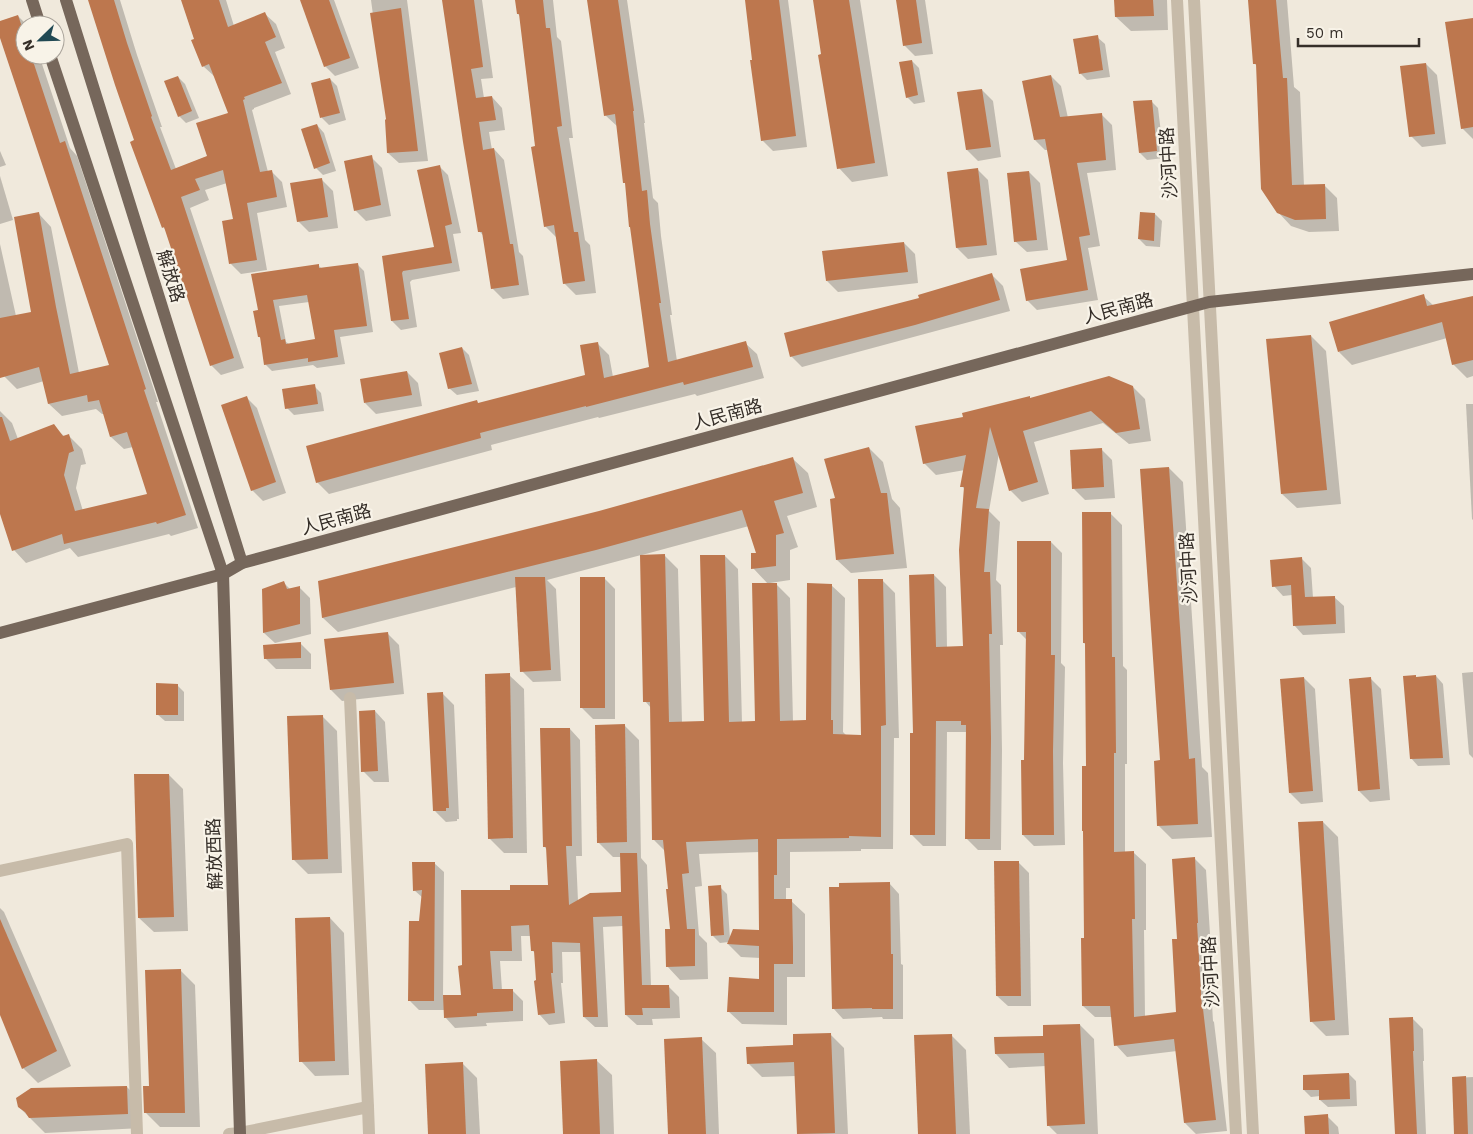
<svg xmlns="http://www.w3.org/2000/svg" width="1473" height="1134" viewBox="0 0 1473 1134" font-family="'Work Sans','Noto Sans SC',sans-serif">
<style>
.shadow{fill:#0003;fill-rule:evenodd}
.building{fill:#bd774e;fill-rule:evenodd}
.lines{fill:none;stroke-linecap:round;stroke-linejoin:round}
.minor{stroke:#c7bba9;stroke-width:12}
.major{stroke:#76675b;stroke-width:12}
.labels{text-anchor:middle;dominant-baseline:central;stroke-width:4.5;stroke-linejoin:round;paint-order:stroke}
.street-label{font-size:18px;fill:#352e28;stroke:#f8f3e8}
</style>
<rect width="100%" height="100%" fill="#f0e9dc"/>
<!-- shadow -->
<g class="shadow">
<path d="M90,0H120L137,55L162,127H160L176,169L208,156L229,113L215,76H214L203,66L182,0H226L234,26L265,14L276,24L285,48L275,52L291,94L254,108V109L252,110L268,172L271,171L282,182L287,207L257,213L267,270L241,274L231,264L224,222L235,220L227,183L205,190L209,200L190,208L244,368L221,375L211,365L167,231L163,227Z"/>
<path d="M301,0H334L359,68L335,76L325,66Z"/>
<path d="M371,0H407L428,161L399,163L388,153L387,120Z"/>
<path d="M443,0H482L493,78L481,79L484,98L492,97L502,108L505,130L489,132L492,150L494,149L504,160L519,252L523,256L529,295L503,299L492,288L484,236L479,231Z"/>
<path d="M516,0H553L557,37L561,41L573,138H569L585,240L590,245L596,293L576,295L564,283L557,238L545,226L520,16L518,14Z"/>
<path d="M588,0H627L645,123H644L653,198L658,203L661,236L672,315H670L677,361L745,343L757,354L764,378L697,396L695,394L599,418L598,417L491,445L492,450L329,494L317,482L479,404L587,376L597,343L609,355L613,377L651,368L626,184L624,182L618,127L605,115Z"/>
<path d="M746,0H788L807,147L773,151L762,140Z"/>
<path d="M815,0H860L888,176L852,182L839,168Z"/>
<path d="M897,0H925L933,54L915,56L904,45Z"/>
<path d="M1115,0H1167L1168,30L1131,31L1116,17Z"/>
<path d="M1249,0H1287L1294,87L1300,92L1304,186L1324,185L1337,198L1339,231L1309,232L1291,226L1278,212L1257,66L1254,63Z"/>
<path d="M18,16L27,25H25V55H39L70,148L77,156L158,402H156L198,528L171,536L169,534L78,557L70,548L26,563L14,550L0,510V411L12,423L18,439L53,426L65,437L69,436L82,449L86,464L81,465L76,488L83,511L149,495L133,447L124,449L111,437L104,414H102L96,409L62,416L49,404L44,381L17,389L4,376L0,362V244L16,316L32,313L39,214L51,227L79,373L110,366L0,34V22Z"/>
<path d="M1473,19V139L1462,128Z"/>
<path d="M1097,37L1105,44L1110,77L1087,80L1080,73Z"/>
<path d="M912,61L919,68L925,102L914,104L907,97Z"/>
<path d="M1426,64L1437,75L1446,144L1422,147L1411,136Z"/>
<path d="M1051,76L1061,86L1068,118L1101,114L1112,125L1116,170L1087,173L1100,246L1088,248L1098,300L1037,310L1027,300L1068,261L1048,150H1045L1035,140Z"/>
<path d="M178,77L185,84L199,118L186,123L179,116Z"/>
<path d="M330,79L337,86L346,120L329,125L322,118L312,84Z"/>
<path d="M982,90L993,101L1001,157L978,161L967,150Z"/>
<path d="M1151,101L1158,108L1164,158L1147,160L1140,153Z"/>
<path d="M317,125L324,133L336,171L323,175L316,168Z"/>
<path d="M0,151L6,165L0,167Z"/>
<path d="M371,157L382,168L391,216L366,221L355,210Z"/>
<path d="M439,166L448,175L461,233L453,234L460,271L412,280L410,282L417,327L401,330L392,321L383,257L435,248Z"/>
<path d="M977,169L988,180L997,255L968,259L957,248Z"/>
<path d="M1029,172L1040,183L1048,250L1027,252L1016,242Z"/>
<path d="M0,176L13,220L0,224Z"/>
<path d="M322,180L333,191L338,228L309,232L298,221Z"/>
<path d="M1155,214L1162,221L1160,247L1146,246L1139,239Z"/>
<path d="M904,243L915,254L918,283L838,292L827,281Z"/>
<path d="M357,264L364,271L373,332L340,337L345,364L317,368L313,365L272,371L265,364L261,338L259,337V311L253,275L318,265L322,269ZM309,302L317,340L289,344L286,342L279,306Z"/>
<path d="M992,275L1003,286L1010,311L802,367L791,356L921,299Z"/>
<path d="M1423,296L1434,306L1473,297V376L1467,378L1453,364L1447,338L1352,365L1339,352Z"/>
<path d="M1311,336L1326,351L1341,504L1297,508L1282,494Z"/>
<path d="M462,348L469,355L479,391L457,395L449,388Z"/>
<path d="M407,372L418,383L422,406L376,414L365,403Z"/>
<path d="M314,386L321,393L324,411L294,415L287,408Z"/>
<path d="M1133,387L1145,399L1151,441L1129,444L1103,423L1034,442L1049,494L1022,502L1010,490L999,453L989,511L1000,522L996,580L1001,585L1003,645H1000L1002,750L1001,850H978L966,838L967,732H947L946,846H923L911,834L914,734L934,575L946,587L947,648L964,647L965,490L962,486L965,470L936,475L924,463L964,418L1031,399Z"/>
<path d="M246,397L257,408L286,493L263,501L252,490Z"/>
<path d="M1466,404H1473V520L1472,519Z"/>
<path d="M869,448L883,462L892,499L900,508L907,568L851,573L837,560L836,499Z"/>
<path d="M1101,449L1112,460L1115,498L1085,500L1074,489Z"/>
<path d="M793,459L808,473L817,507L787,516L798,547L790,550V580L770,583V584H776L790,598L793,722L807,721L831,585L845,598L843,732L846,735L862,736L882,580L895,593L899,738H894L893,849H861V851L790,852V888H786V901H791L805,914V977H787V1025L742,1024L728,1011L761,980V958L741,957L728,944L729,942L720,943L713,936L720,887L727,894L730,939L760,932V852L699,854L702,886L695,887L699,935L707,943L708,979L680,980L667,966L672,930L666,852L654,840L651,708L645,701L641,555L547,580L556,589L561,681L533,682L522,671L516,587L338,632L323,618L319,582L599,512ZM749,526L758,554L753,568L768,584L756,722L742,723L738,569L725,556L705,722L682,723L678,569L665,556L642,555Z"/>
<path d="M1169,468L1183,482L1202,767L1208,773L1212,837L1172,839L1158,825Z"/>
<path d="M1110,513L1122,525L1123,666L1127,670V764H1125V853H1134L1146,864V930H1144L1145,1017L1177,1013L1178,940L1195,859L1206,870L1210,934H1208L1213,1021L1214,1022L1227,1131L1196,1134L1185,1123L1177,1051L1127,1057L1116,1045L1112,1017H1095L1083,1006L1085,940L1087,767L1086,645L1084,643Z"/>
<path d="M1051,542L1062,553L1061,663L1065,667L1063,763L1065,845L1034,846L1023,835L1027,640L1018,631Z"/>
<path d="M1301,558L1311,568L1313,598L1334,597L1344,606L1345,633L1303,635L1294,625L1292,595L1283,596L1274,586Z"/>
<path d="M604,578L615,589V719H593L582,708Z"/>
<path d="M284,583L290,589L299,587L310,598L311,634L275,643L264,633Z"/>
<path d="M388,634L399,645L404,694L342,701L331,690Z"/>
<path d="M300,643L311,654V669H276L265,658Z"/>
<path d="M1473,672V758L1469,754L1462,673Z"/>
<path d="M509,675L524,689L527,853H504L489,838Z"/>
<path d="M1436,676L1443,684L1450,765L1418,766L1411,758Z"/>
<path d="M1304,678L1315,689L1323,802L1301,804L1290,793Z"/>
<path d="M1370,678L1381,689L1390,800L1370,802L1359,791Z"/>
<path d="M177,685L184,692V721H165L157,714Z"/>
<path d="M443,694L454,705L459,819H457V821L446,822L435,811Z"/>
<path d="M375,711L385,722L389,782H374L363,771Z"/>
<path d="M323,717L337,731L342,873L308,874L293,859Z"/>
<path d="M624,725L639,740L641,858L647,865L651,986H668L679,997L680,1018L652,1019L653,1025H637L626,1015L623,926L603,927L608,1027H595L584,1017L581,952H562L563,983H561L565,1023L549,1025L539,1014L536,954L533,951L531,936H521L522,961H500L502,990H512L523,1001V1021L486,1023L487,1026L455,1028L445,1017L444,1010H419L410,1001L423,898L414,890L434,863L444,872L443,997L462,996L463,967L511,891L549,886L547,850L544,846L570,729L580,740L582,856H576L578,901L622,893L621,857H613L598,842Z"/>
<path d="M169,775L183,789L188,931L154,932L139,918Z"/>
<path d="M1323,822L1338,837L1349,1035L1326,1036L1311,1021Z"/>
<path d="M1018,862L1029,873L1031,1006H1008L997,996Z"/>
<path d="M889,883L899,894L901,964L903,965V1019H883L882,1017L843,1019L833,1008Z"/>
<path d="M0,908L4,912L71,1066L38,1083L23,1068L0,1012Z"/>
<path d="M330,918L344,933L349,1075L315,1076L301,1061Z"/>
<path d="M180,970L195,985L200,1127H160L146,1113L150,1087Z"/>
<path d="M1412,1018L1423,1029L1424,1061H1423L1426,1134H1397Z"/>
<path d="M1080,1025L1094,1039L1098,1134H1057L1048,1125L1046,1066L1009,1068L996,1054Z"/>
<path d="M830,1034L844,1048L848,1134H798L796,1076L762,1077L748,1063Z"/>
<path d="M951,1035L966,1050L970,1134H919Z"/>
<path d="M701,1039L716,1053L719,1134H669Z"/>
<path d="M597,1061L612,1075L614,1134H564Z"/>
<path d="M462,1063L477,1078L480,1134H429Z"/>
<path d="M1349,1074L1356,1081L1357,1106L1328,1107L1320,1100V1096L1311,1097L1304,1090Z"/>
<path d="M1473,1077V1134H1456L1454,1078Z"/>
<path d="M127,1087L141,1102L142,1128L45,1133L19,1107Z"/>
<path d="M1327,1116L1338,1127L1339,1134H1307Z"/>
</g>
<!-- building -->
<g class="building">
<path d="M88,0H114L127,43L152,116L151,117L171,170L207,156L196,123L228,113L209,64L202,67L191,40L194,39L181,0H219L228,27L265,12L276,37L265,42L282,83L244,97L245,99L243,100L260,172L272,170L277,197L247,203L257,260L229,264L222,221L233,219L223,170L195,179L200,190L181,197L234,358L210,366L164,227L162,228L130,142L134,140L115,85Z"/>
<path d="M300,0H329L350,58L324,67Z"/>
<path d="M442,0H474L483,67L471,69L476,98L492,96L496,120L479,122L483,150L494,148L510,244H513L519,285L491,289L482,232H478L463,142Z"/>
<path d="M515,0H543L546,28H550L562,126L557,127L574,232H578L585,281L563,284L554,225L544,227L531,147L535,146L519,14H517Z"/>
<path d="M587,0H618L634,111H633L642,191L647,190L650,224L661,303H659L668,362L746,341L753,367L684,385L683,382L586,407V406L480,433L481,438L316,483L306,446L477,400L478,403L585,375L580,345L598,342L604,378L649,367L630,227H629L625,183H623L615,114L604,116Z"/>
<path d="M745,0H779L796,136L761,141L750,60H752Z"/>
<path d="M813,0H849L875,163L837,169L818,55L821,54Z"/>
<path d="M896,0H916L922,43L903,46Z"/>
<path d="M1114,0H1153L1154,16L1115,17Z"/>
<path d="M1248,0H1276L1283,78H1287L1292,185L1325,184L1326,219L1295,220L1277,213L1261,189L1256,64H1253Z"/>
<path d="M401,8L418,151L387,153L385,120L386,119L370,13Z"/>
<path d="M18,15L25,36V55H31L60,143L65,141L146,389L144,390L186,515L157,524L156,522L64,544L62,534L12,551L0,514V417H2L10,441L54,424L63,436L69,434L74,451L69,453L64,475L75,511L147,494L127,432L110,437L99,400L88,402L87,395L48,404L39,367L0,378V318L31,312L14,217L39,212L56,307L70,374L109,365L0,38V21Z"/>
<path d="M1473,18V127L1461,129L1445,22Z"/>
<path d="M1098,35L1103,70L1079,74L1073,39Z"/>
<path d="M912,60L918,95L906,98L899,62Z"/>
<path d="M1426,63L1435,134L1409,137L1400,66Z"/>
<path d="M1051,75L1060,117L1102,113L1106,160L1077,163L1090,235L1079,237L1088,290L1026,301L1020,269L1067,260L1045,139L1034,140L1022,81Z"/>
<path d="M178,76L192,111L178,117L164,81Z"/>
<path d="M330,78L340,113L320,118L311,83Z"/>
<path d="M982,89L991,147L966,150L957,92Z"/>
<path d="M1152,100L1157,151L1139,153L1133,101Z"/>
<path d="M317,124L330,163L314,169L301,129Z"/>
<path d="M372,155L381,205L354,211L344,161Z"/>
<path d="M440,165L452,224L445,226L452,263L403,271L402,273L409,319L391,321L382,256L434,247L417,170Z"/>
<path d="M978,168L987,245L956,248L947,172Z"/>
<path d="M1029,171L1037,240L1014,242L1007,173Z"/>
<path d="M322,178L328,217L297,222L290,183Z"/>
<path d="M1140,212L1155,213L1154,241L1138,239Z"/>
<path d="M904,242L908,272L826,281L822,251Z"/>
<path d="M358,263L367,326L334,330L338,357L308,362V358L264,365L260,337H258L253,311L258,310L251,274L319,264V268ZM307,295L315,339L286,344L285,339L281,340L273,300Z"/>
<path d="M992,273L1000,300L915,325L790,357L784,333L919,298L918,295Z"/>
<path d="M1424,294L1427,306L1473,296V360L1452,365L1442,322L1338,352L1329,322Z"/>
<path d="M1311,335L1327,490L1281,494L1266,339Z"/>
<path d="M462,347L472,384L448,389L439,353Z"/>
<path d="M407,371L412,395L364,403L360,379Z"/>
<path d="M1109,376L1133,386L1140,429L1116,433L1091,411L1023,431L1038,482L1009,491L990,427L976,508L989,509L984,572H990L992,634H989L991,738L990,839H965L966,725H961V721H936L935,835H910V733H913L909,575L934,574L936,647L963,646L959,550L964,487H960L966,455L923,464L915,426L963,417L962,413L1030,396V398Z"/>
<path d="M315,384L318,404L285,409L282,389Z"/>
<path d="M247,396L276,482L251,491L221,405Z"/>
<path d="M869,447L881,493H887L894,554L836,560L830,499L835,498L824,459Z"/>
<path d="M1102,448L1104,487L1072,489L1070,450Z"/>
<path d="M793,457L803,493L774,501L784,533L776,535V566L751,569V553H756L742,510L596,550L322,618L318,581L599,511Z"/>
<path d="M1169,467L1189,759L1195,758L1198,824L1157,826L1154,761L1160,760L1140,469Z"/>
<path d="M1082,512H1111L1112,657H1115L1116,753H1114V852L1134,851L1135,919H1132L1134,1017L1176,1012L1172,939H1177L1172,859L1195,857L1198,923H1197L1202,1009H1203L1216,1120L1184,1123L1174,1039L1114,1046L1110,1006H1082L1081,938H1084L1083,831H1082V766H1086L1085,643H1083Z"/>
<path d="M1017,541H1051V655H1055L1053,751L1054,835H1022L1021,760H1024L1026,632H1017Z"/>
<path d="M665,554L669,722L704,721L700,555H725L729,722L755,721L752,583H777L780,721L806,720L807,583L832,584L831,720H833V734L861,735L858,579H883L886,725L881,726V837L849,836V838L777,839V875H774V899H792L793,948V964H774V1012H727L729,977L759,979V946L727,944L733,929L759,930L758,839L686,842L689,873L682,874L687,929H695V966L666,967L665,929H670L666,889H668L663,840H652L650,702H643L640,555Z"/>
<path d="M1302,557L1305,597L1335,596L1336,624L1293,626L1291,585L1272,587L1270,560Z"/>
<path d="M515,577H545L551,670L520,672Z"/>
<rect x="580" y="577" width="25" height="131"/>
<path d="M284,581L287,589L300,586V624L263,633L262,589Z"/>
<path d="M388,632L394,683L330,690L324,639Z"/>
<path d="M301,642V658L264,659L263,645Z"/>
<path d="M510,673L513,838L488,839L485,674Z"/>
<path d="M1416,675V677L1436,675L1443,758L1410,759L1403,676Z"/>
<path d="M1304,677L1313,791L1289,793L1280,679Z"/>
<path d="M1371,677L1380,789L1358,791L1349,679Z"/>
<path d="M156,683L178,684V715H156Z"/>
<path d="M443,692L449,808H446V811H433L427,693Z"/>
<path d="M375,710L378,771L361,772L359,711Z"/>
<path d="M323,715L328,859L292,860L287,716Z"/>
<path d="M625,724L627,842L597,843L595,725Z"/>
<path d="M540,728H570L572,846H566L569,905L590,893L621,892L620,853H637L642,985H669L670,1008H642L643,1015H625L622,916L593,917L598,1017H583L580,943L552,942L553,973H551L555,1013L538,1015L534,981L536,980L534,951H531L529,925L511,926L512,951H490L493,989H513V1011L477,1013V1016L444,1018L443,995H461L458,966L462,965L461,890H510V885H548L546,847H543Z"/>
<path d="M134,774H169L174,917L138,918Z"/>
<path d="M1323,821L1335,1020L1310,1022L1298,822Z"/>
<path d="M994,861H1019L1021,996H996Z"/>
<path d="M412,862H435L434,1001H408L409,921H419L422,890L413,891Z"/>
<path d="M890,882L891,954H893V1009H872V1008L832,1009L829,887H839V883Z"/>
<path d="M721,885L724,935L711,936L708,886Z"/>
<path d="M330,917L335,1061L299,1062L295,918Z"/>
<path d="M0,919L57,1051L22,1069L0,1015Z"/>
<path d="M181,969L185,1113H144L143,1086H149L145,970Z"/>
<path d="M1413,1017L1414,1051H1413L1417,1134H1395L1389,1018Z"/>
<path d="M1080,1024L1085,1124L1047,1126L1044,1053L995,1054L994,1037L1043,1036V1025Z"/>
<path d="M831,1033L835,1133L797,1134L794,1062L747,1064L746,1047L793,1045V1034Z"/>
<path d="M952,1034L956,1134H918L914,1035Z"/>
<path d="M702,1037L706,1134H668L664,1039Z"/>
<path d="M597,1059L600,1134H563L560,1061Z"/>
<path d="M463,1062L466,1134H428L425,1064Z"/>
<path d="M1349,1073L1350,1099L1319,1100V1090H1303V1075Z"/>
<path d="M1466,1076L1468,1134H1454L1452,1077Z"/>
<path d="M127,1086L128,1114L29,1118L25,1112L18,1107L16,1098L31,1088Z"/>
<path d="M1328,1114L1329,1134H1305L1304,1116Z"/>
</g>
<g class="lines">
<!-- minor -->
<g class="minor">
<path d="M1177,0L1236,1134"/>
<path d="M1194,0L1253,1134"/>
<path d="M350,698L368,1107"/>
<path d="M0,871L127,844L137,1134"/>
<path d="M229,1134L240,1133L368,1107L369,1134"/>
</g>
<!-- major -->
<g class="major">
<path d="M32,0L40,25"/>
<path d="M66,0L242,563"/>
<path d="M50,55L223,574L240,1134"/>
<path d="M0,633L223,574L242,563L1209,302L1473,274"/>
</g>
</g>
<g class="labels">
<!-- street labels -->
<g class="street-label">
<text transform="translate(1168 163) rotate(-93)">沙河中路</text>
<text transform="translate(171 276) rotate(73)">解放路</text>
<text transform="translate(1118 308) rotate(-15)">人民南路</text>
<text transform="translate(727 414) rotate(-15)">人民南路</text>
<text transform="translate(336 519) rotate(-15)">人民南路</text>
<text transform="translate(1188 568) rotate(-93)">沙河中路</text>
<text transform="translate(214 854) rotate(-92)">解放西路</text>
<text transform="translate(1210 972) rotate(-93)">沙河中路</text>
</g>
</g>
<!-- north arrow -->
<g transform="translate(40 40) rotate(247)"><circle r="24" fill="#f8f3e8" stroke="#aaa49b"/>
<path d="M0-4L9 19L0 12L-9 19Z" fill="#214953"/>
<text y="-8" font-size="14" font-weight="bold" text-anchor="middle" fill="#352e28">N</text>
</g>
<!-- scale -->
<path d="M1298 38v8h121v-8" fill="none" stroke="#352e28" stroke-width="2.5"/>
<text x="1306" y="38" font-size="15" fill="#352e28" stroke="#f8f3e8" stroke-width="4" paint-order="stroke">50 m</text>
</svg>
